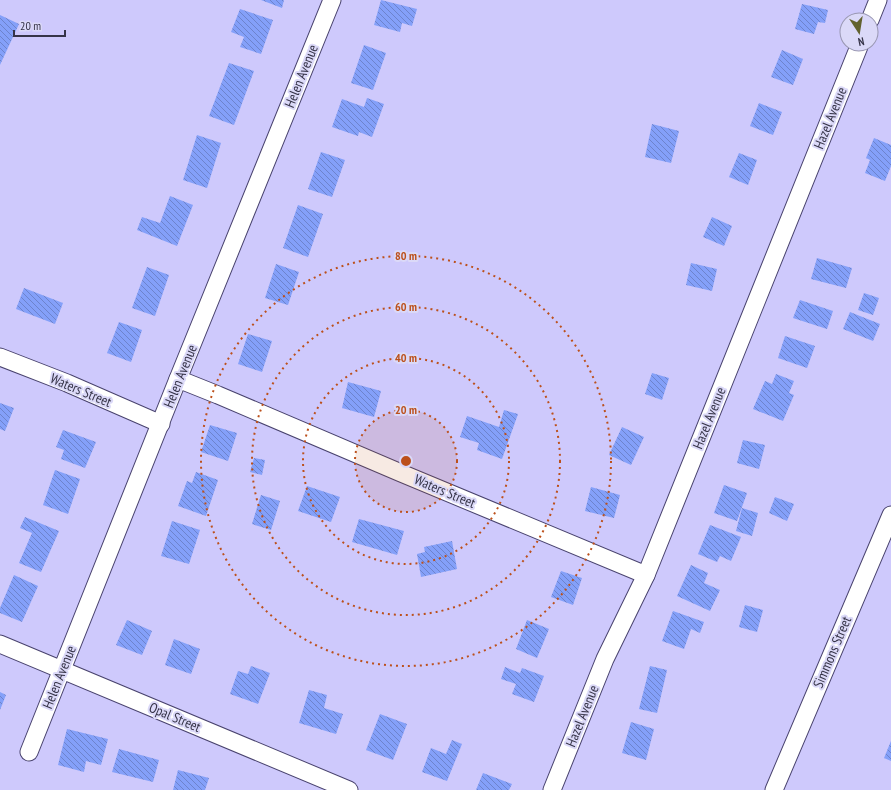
<svg xmlns="http://www.w3.org/2000/svg" width="891" height="790" viewBox="0 0 891 790" font-family="'PT Sans Narrow',sans-serif">
<style>
.building{fill:url(#building-back-hatch)}
.lines{fill:none;stroke-linecap:round;stroke-linejoin:round}
.minor-casing{stroke:#49436e;stroke-width:19}
.minor{stroke:#fff;stroke-width:17}
.ring{fill:none;stroke:#bc501b;stroke-width:2;stroke-dasharray:2 4}
.labels{text-anchor:middle;dominant-baseline:central;stroke-width:4;stroke-linejoin:round;paint-order:stroke}
.street-label{font-size:14px;fill:#363448;stroke:#dbd9f8}
.centre{fill:#bc501b;stroke:#dbd9f8;stroke-width:2}
.ring-label{font-size:12px;text-anchor:middle;font-weight:bold;fill:#bc501b;stroke:#dbd9f8;stroke-width:4;stroke-linejoin:round;paint-order:stroke}
</style>
<defs>
<pattern id="building-back-hatch" width="6" height="6" patternUnits="userSpaceOnUse"><rect width="6" height="6" fill="#84a0f9"/><path d="M-1 5l2 2M0 0l6 6M5-1l2 2" fill="none" stroke="#6d83cc"/></pattern>
</defs>
<rect width="100%" height="100%" fill="#cec9fc"/>
<!-- building -->
<g class="building">
<path d="M261,0H284L282,8Z"/>
<path d="M381,0L417,9L412,26L402,23L400,32L374,25Z"/>
<path d="M802,4L828,10L825,23L818,22L814,34L795,29Z"/>
<path d="M240,9L273,20L261,54L240,47L244,37L231,32Z"/>
<path d="M0,15L19,24L0,65Z"/>
<path d="M364,45L386,53L373,90L351,83Z"/>
<path d="M782,50L803,59L793,85L771,77Z"/>
<path d="M229,63L254,71L234,125L209,116Z"/>
<path d="M367,98L384,104L372,137L359,132L358,136L332,127L342,99L364,107Z"/>
<path d="M759,103L782,112L773,135L750,126Z"/>
<path d="M652,124L679,131L671,163L645,157Z"/>
<path d="M197,135L221,143L207,188L183,180Z"/>
<path d="M874,138L891,145V166L885,181L865,173L870,160L866,158Z"/>
<path d="M321,152L345,160L332,197L308,189Z"/>
<path d="M739,153L757,160L748,185L729,177Z"/>
<path d="M170,196L193,205L177,246L137,230L142,217L160,223Z"/>
<path d="M298,205L323,214L308,257L283,248Z"/>
<path d="M712,217L732,226L724,246L703,237Z"/>
<path d="M817,258L852,268L846,288L811,279Z"/>
<path d="M691,263L717,269L712,291L686,285Z"/>
<path d="M276,264L299,272L288,305L265,298Z"/>
<path d="M147,267L169,275L155,316L132,308Z"/>
<path d="M24,288L63,303L55,324L16,309Z"/>
<path d="M864,293L879,298L873,315L858,310Z"/>
<path d="M800,300L833,311L827,329L793,318Z"/>
<path d="M850,312L880,324L873,341L843,329Z"/>
<path d="M119,322L142,330L131,362L107,353Z"/>
<path d="M248,334L272,341L262,372L238,364Z"/>
<path d="M785,336L815,346L807,368L778,358Z"/>
<path d="M652,373L669,378L662,400L645,394Z"/>
<path d="M776,374L794,381L789,393L794,395L783,421L753,409L765,381L772,384Z"/>
<path d="M348,382L381,391L374,417L342,408Z"/>
<path d="M0,403L14,408L5,431L0,429Z"/>
<path d="M504,410L518,414L502,459L477,450L479,443L460,437L467,416L499,427Z"/>
<path d="M210,425L237,433L228,461L201,452Z"/>
<path d="M622,427L644,437L631,465L609,455Z"/>
<path d="M63,430L96,442L85,468L61,459L64,450L56,447Z"/>
<path d="M743,440L765,445L759,469L737,463Z"/>
<path d="M254,458L265,460L262,475L250,472Z"/>
<path d="M55,470L80,479L68,514L43,505Z"/>
<path d="M196,472L218,480L206,516L178,506L187,481L192,483Z"/>
<path d="M724,485L747,493L737,521L714,513Z"/>
<path d="M307,486L340,497L331,522L298,511Z"/>
<path d="M591,487L620,495L614,518L585,511Z"/>
<path d="M261,495L280,501L271,530L252,524Z"/>
<path d="M775,497L794,504L787,521L769,513Z"/>
<path d="M742,508L758,513L752,536L736,531Z"/>
<path d="M25,517L59,531L41,572L19,563L32,533L20,528Z"/>
<path d="M359,519L404,531L397,555L352,542Z"/>
<path d="M172,521L200,530L189,564L161,556Z"/>
<path d="M710,525L741,537L731,561L720,556L717,562L698,554Z"/>
<path d="M452,541L457,569L421,577L417,554L425,552L424,547Z"/>
<path d="M691,565L708,573L704,583L720,590L710,611L677,596Z"/>
<path d="M561,571L582,578L573,605L551,597Z"/>
<path d="M14,575L38,586L22,622L0,613V608Z"/>
<path d="M745,605L763,610L757,632L739,627Z"/>
<path d="M673,611L704,622L700,633L691,629L684,649L662,641Z"/>
<path d="M127,620L152,631L142,655L116,645Z"/>
<path d="M527,620L549,629L537,658L516,649Z"/>
<path d="M174,639L200,649L191,674L165,665Z"/>
<path d="M251,666L270,673L258,704L230,694L238,671L248,674Z"/>
<path d="M650,666L667,670L657,713L639,709Z"/>
<path d="M505,667L520,673L522,668L544,676L534,702L512,694L516,684L501,679Z"/>
<path d="M309,690L327,695L324,708L343,714L336,734L299,723Z"/>
<path d="M0,692L6,695L0,710Z"/>
<path d="M380,714L407,724L393,760L366,750Z"/>
<path d="M631,722L654,729L646,760L622,753Z"/>
<path d="M67,729L108,739L101,765L86,761L84,772L58,765Z"/>
<path d="M452,740L462,744L447,781L422,772L431,748L446,754Z"/>
<path d="M891,741V761L884,758Z"/>
<path d="M119,749L159,760L153,782L112,772Z"/>
<path d="M178,770L209,778L205,790H173Z"/>
<path d="M483,773L512,784L509,790H476Z"/>
</g>
<g class="lines">
<!-- minor casing -->
<g class="minor-casing">
<g id="minor">
<path d="M870,20L878,0"/>
<path d="M0,357L67,383L161,424"/>
<path d="M178,379L218,395L401,473L646,575"/>
<path d="M0,644L349,790"/>
<path d="M29,752L178,379L332,0"/>
<path d="M552,790L605,659L646,575L860,44"/>
<path d="M774,790L891,515"/>
</g>
</g>
<!-- minor -->
<use href="#minor" class="minor"/>
</g>
<!-- distance rings -->
<circle cx="406" cy="461" r="51" fill="#bc501b" fill-opacity=".12"/>
<g class="ring">
<circle cx="406" cy="461" r="51"/>
<circle cx="406" cy="461" r="103"/>
<circle cx="406" cy="461" r="154"/>
<circle cx="406" cy="461" r="205"/>
</g>
<g class="labels">
<!-- street labels -->
<g class="street-label">
<text transform="translate(301 76) rotate(-68)">Helen Avenue</text>
<text transform="translate(830 118) rotate(-68)">Hazel Avenue</text>
<text transform="translate(180 376) rotate(-68)">Helen Avenue</text>
<text transform="translate(81 390) rotate(23)">Waters Street</text>
<text transform="translate(709 418) rotate(-68)">Hazel Avenue</text>
<text transform="translate(445 491) rotate(23)">Waters Street</text>
<text transform="translate(832 652) rotate(-67)">Simmons Street</text>
<text transform="translate(59 677) rotate(-68)">Helen Avenue</text>
<text transform="translate(582 716) rotate(-68)">Hazel Avenue</text>
<text transform="translate(175 717) rotate(23)">Opal Street</text>
</g>
</g>
<circle cx="406" cy="461" r="6" class="centre"/>
<g class="ring-label">
<text x="406" y="260">80 m</text>
<text x="406" y="311">60 m</text>
<text x="406" y="362">40 m</text>
<text x="406" y="414">20 m</text>
</g>
<!-- north arrow -->
<g transform="translate(859 32) rotate(168)"><circle r="19" fill="#dbd9f8" stroke="#9997b2"/>
<path d="M0-3L7 15L0 10L-7 15Z" fill="#62622f"/>
<text y="-6" font-size="11" font-weight="bold" text-anchor="middle" fill="#363448">N</text>
</g>
<!-- scale -->
<path d="M14 30v6h51v-6" fill="none" stroke="#363448" stroke-width="2"/>
<text x="20" y="30" font-size="12" fill="#363448" stroke="#dbd9f8" stroke-width="3" paint-order="stroke">20 m</text>
</svg>
